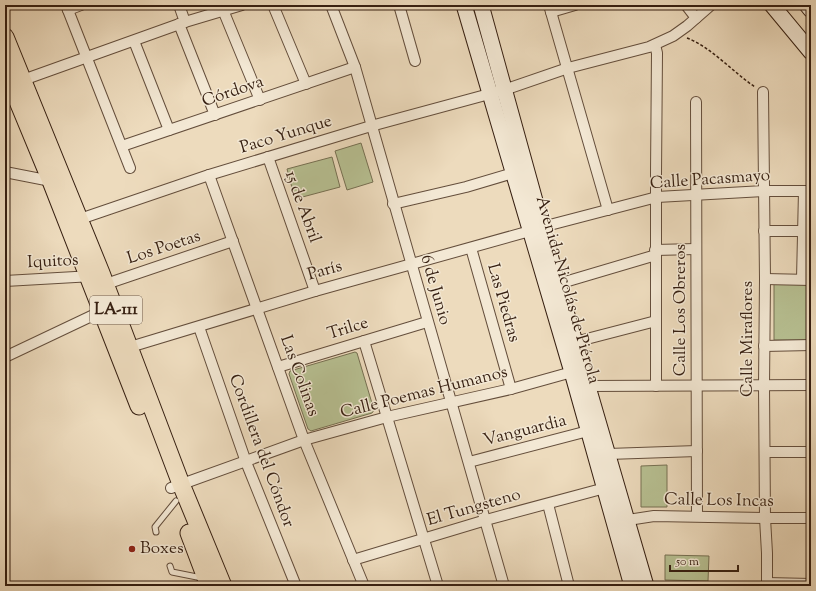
<svg xmlns="http://www.w3.org/2000/svg" width="816" height="591" viewBox="0 0 816 591" font-family="'Sorts Mill Goudy',serif">
<style>
.green{fill:#b7c092;stroke:#767052}
.lines{fill:none;stroke-linecap:round;stroke-linejoin:round}
.lane-casing{stroke:#644e3c;stroke-width:7}
.street-casing{stroke:#644e3c;stroke-width:12}
.secondary-casing{stroke:#361f11;stroke-width:17}
.primary-casing{stroke:#361f11;stroke-width:19}
.path{stroke:#361f11;stroke-width:1.5;stroke-dasharray:3 2;stroke-linecap:butt}
.lane{stroke:#f3e8d4;stroke-width:5}
.street{stroke:#f3e8d4;stroke-width:10}
.secondary{stroke:#f3e8d4;stroke-width:15}
.primary{stroke:#eddbbd;stroke-width:17}
.poi-dot{fill:#8f2418;stroke:#f3e8d4;stroke-width:1.5}
.labels{text-anchor:middle;dominant-baseline:central;stroke-width:3;stroke-linejoin:round;paint-order:stroke}
.shield{fill:#f3e8d4;stroke:#6f5b4c;stroke-width:1}
.shield-label{font-size:16px;font-weight:bold;fill:#361f11}
.street-label{font-size:17px;fill:#361f11;stroke:#f3e8d4}
.poi-label{font-size:17px;fill:#361f11;stroke:#f3e8d4;text-anchor:start}
</style>
<rect width="100%" height="100%" fill="#eddbbd"/>
<filter id="stains"><feTurbulence type="fractalNoise" baseFrequency=".005" numOctaves="4"/><feColorMatrix values="0 0 0 0 .2 0 0 0 0 .09 0 0 0 0 .02 0 0 0 .5 -.17"/></filter>
<radialGradient id="worn" r=".72"><stop offset=".6" stop-color="#630" stop-opacity="0"/><stop offset="1" stop-color="#630" stop-opacity=".3"/></radialGradient>
<!-- green -->
<g class="green">
<path d="M361,143L373,182L347,190L335,151Z"/>
<path d="M332,157L340,187L295,199L287,169Z"/>
<rect x="774" y="284" width="37" height="56"/>
<path d="M355,352L357,353L374,410L372,413L311,431L308,429L289,374L290,371Z"/>
<path d="M667,465V507H641V466Z"/>
<path d="M665,555L709,556L708,581L665,580Z"/>
</g>
<g class="lines">
<!-- lane casing -->
<g class="lane-casing">
<g id="lane">
<path d="M156,532L155,527L176,501"/>
<path d="M170,566L172,572L202,578"/>
</g>
</g>
<!-- street casing -->
<g class="street-casing">
<g id="street">
<path d="M66,5L130,168"/>
<path d="M179,5L185,22"/>
<path d="M273,5L306,84"/>
<path d="M331,5L355,67L504,586"/>
<path d="M399,5L415,61"/>
<path d="M549,5L608,210"/>
<path d="M686,5L696,18"/>
<path d="M68,10L81,5"/>
<path d="M223,10L260,100"/>
<path d="M551,12L575,5"/>
<path d="M179,24L215,115"/>
<path d="M134,41L169,130"/>
<path d="M655,45L657,53L656,173V386"/>
<path d="M23,80L185,22L242,5"/>
<path d="M763,92L765,279L764,386L765,518L767,553V586"/>
<path d="M696,102L697,516"/>
<path d="M122,146L355,67"/>
<path d="M268,157L315,291"/>
<path d="M5,172L51,181"/>
<path d="M209,175L304,440L364,586"/>
<path d="M393,204L466,187L513,173"/>
<path d="M80,219L209,175L371,126L504,90L568,68L649,47L673,36L687,26L711,5"/>
<path d="M542,227L657,197L764,191H811"/>
<path d="M764,231H803"/>
<path d="M471,248L511,389"/>
<path d="M655,250L696,249"/>
<path d="M765,279L811,280"/>
<path d="M802,279L804,191"/>
<path d="M5,281L93,276"/>
<path d="M106,284L233,241"/>
<path d="M558,284L656,255"/>
<path d="M199,327L246,462L296,586"/>
<path d="M364,341L438,586"/>
<path d="M575,342L656,321"/>
<path d="M764,346L811,345"/>
<path d="M130,347L315,291L530,231"/>
<path d="M5,357L102,311"/>
<path d="M278,367L427,322"/>
<path d="M588,386L811,385"/>
<path d="M765,452H811"/>
<path d="M608,454L697,451"/>
<path d="M469,462L588,431"/>
<path d="M171,488L304,440L387,417L511,389L572,372"/>
<path d="M548,504L569,586"/>
<path d="M628,520L654,516L765,518H811"/>
<path d="M353,560L486,520L605,488"/>
<path d="M767,583L811,584"/>
</g>
</g>
<!-- secondary casing -->
<g class="secondary-casing">
<g id="secondary">
<path d="M464,5L572,372L632,586"/>
<path d="M481,5L558,284L646,586"/>
<path d="M772,5L811,52"/>
<path d="M807,5L811,10"/>
</g>
</g>
<!-- primary casing -->
<g class="primary-casing">
<g id="primary">
<path d="M5,37L101,273L181,484L223,586"/>
<path d="M5,70L51,181L139,406"/>
<path d="M189,533L209,586"/>
</g>
</g>
<!-- path -->
<path class="path" d="M687,38C711,47 734,73 755,87"/>
<!-- lane -->
<use href="#lane" class="lane"/>
<!-- street -->
<use href="#street" class="street"/>
<!-- secondary -->
<use href="#secondary" class="secondary"/>
<!-- primary -->
<use href="#primary" class="primary"/>
</g>
<!-- markers -->
<circle class="poi-dot" cx="132" cy="549" r="4"/>
<g class="labels">
<!-- shield labels -->
<rect class="shield" x="90" y="296" width="52" height="28" rx="3"/>
<g class="shield-label">
<text x="116" y="310">LA-111</text>
</g>
<!-- street labels -->
<g class="street-label">
<text transform="translate(233 92) rotate(-19)">Córdova</text>
<text transform="translate(286 135) rotate(-17)">Paco Yunque</text>
<text transform="translate(710 180) rotate(-4)">Calle Pacasmayo</text>
<text transform="translate(302 207) rotate(70)">15 de Abril</text>
<text transform="translate(164 248) rotate(-18)">Los Poetas</text>
<text transform="translate(53 262) rotate(-3)">Iquitos</text>
<text transform="translate(325 271) rotate(-16)">París</text>
<text transform="translate(435 290) rotate(74)">6 de Junio</text>
<text transform="translate(567 290) rotate(74)">Avenida Nicolás de Piérola</text>
<text transform="translate(503 303) rotate(74)">Las Piedras</text>
<text transform="translate(681 310) rotate(-90)">Calle Los Obreros</text>
<text transform="translate(348 329) rotate(-17)">Trilce</text>
<text transform="translate(748 339) rotate(-90)">Calle Miraflores</text>
<text transform="translate(299 376) rotate(70)">Las Colinas</text>
<text transform="translate(424 393) rotate(-14)">Calle Poemas Humanos</text>
<text transform="translate(525 431) rotate(-14)">Vanguardia</text>
<text transform="translate(261 451) rotate(70)">Cordillera del Cóndor</text>
<text transform="translate(719 501) rotate(1)">Calle Los Incas</text>
<text transform="translate(474 508) rotate(-16)">El Tungsteno</text>
</g>
<!-- poi labels -->
<g class="poi-label">
<text x="140" y="549">Boxes</text>
</g>
</g>
<!-- margin -->
<rect width="816" height="591" fill="none" stroke="#eddbbd" stroke-width="20"/>
<rect x="6" y="6" width="804" height="579" fill="none" stroke="#361f11" stroke-width="2"/>
<rect x="10" y="10" width="796" height="571" fill="none" stroke="#361f11"/>
<!-- scale -->
<path d="M670 565v6h68v-6" fill="none" stroke="#361f11" stroke-width="2"/>
<text x="676" y="565" font-size="12" fill="#361f11" stroke="#f3e8d4" stroke-width="3" paint-order="stroke">50 m</text>
<rect width="100%" height="100%" filter="url(#stains)"/>
<rect width="100%" height="100%" fill="url(#worn)"/>
</svg>
